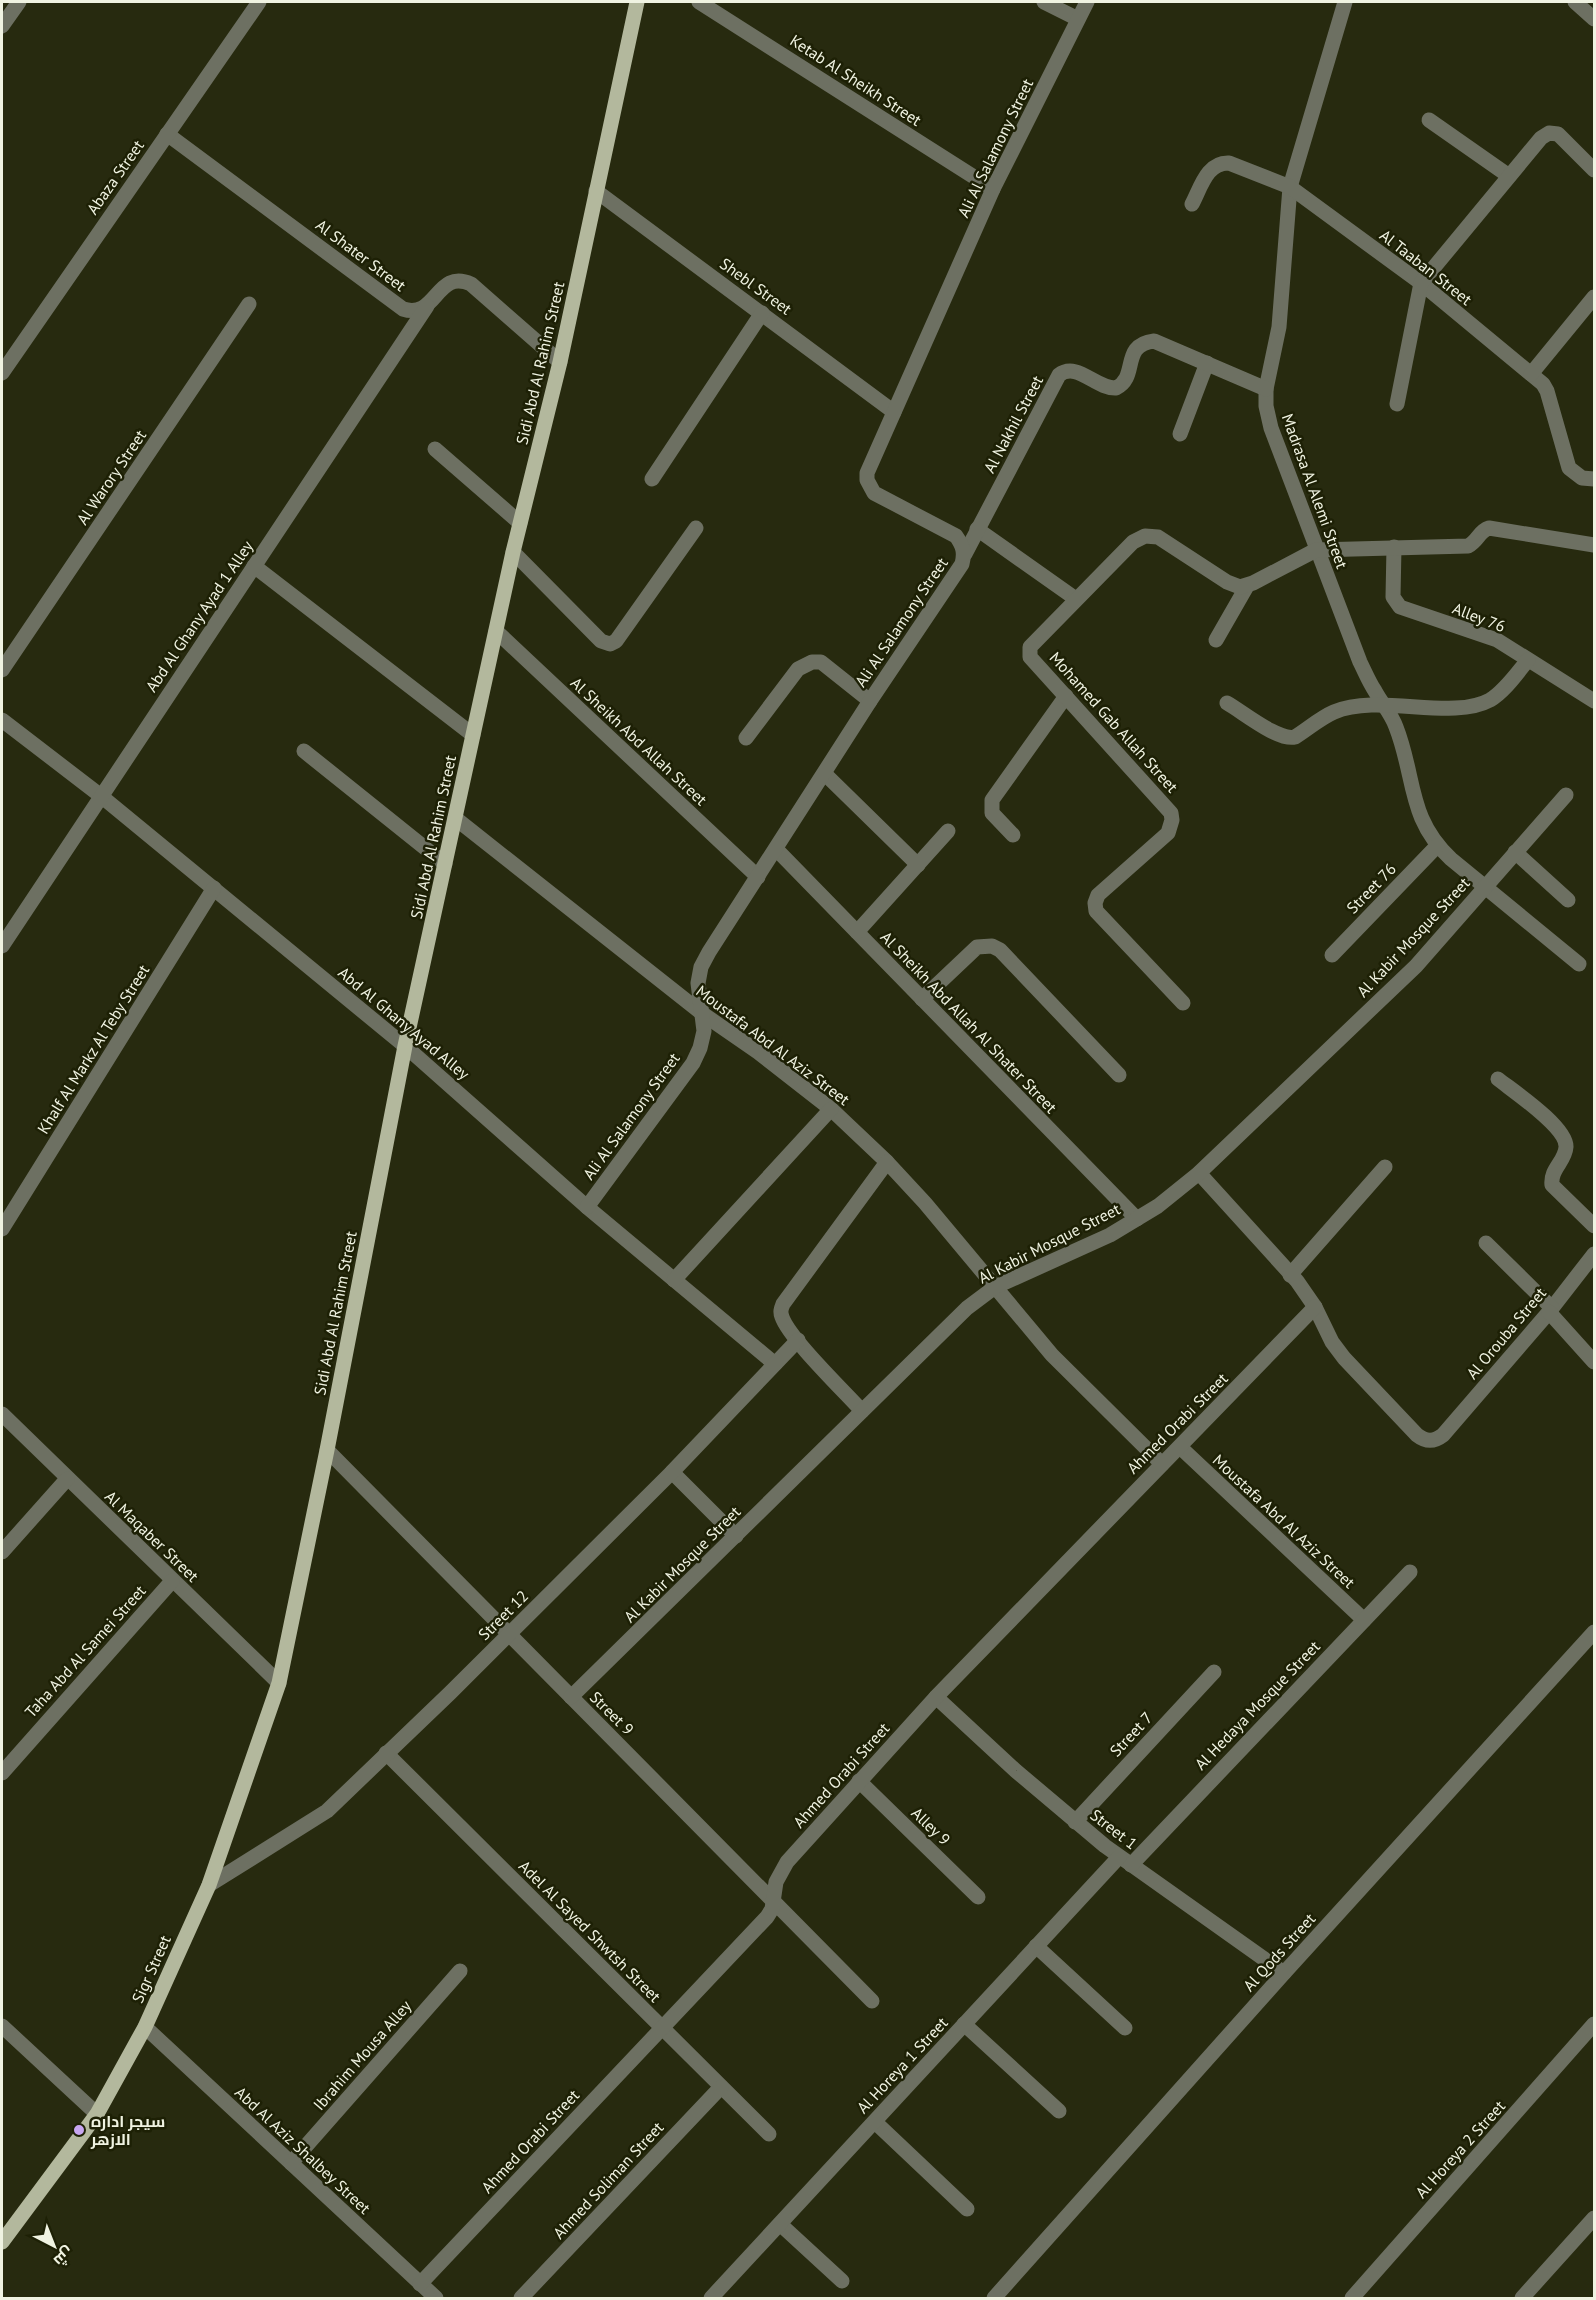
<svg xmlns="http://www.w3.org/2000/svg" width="1596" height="2300" viewBox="0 0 1596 2300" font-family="'PT Sans',Cairo,sans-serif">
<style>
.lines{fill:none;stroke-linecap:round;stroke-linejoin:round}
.minor{stroke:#6d7062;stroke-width:15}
.major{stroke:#b3b89d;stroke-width:15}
.poi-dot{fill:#c7a6f0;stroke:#1d2005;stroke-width:2}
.labels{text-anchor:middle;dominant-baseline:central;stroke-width:5;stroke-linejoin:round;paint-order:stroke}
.street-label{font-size:16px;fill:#f0f3e2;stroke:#1d2005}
.poi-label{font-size:16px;font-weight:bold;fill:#f0f3e2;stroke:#1d2005;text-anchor:start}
</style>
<rect width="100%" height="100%" fill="#272a0f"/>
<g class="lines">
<!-- minor -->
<g class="minor">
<path d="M699,2L993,189"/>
<path d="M1044,2L1078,19"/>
<path d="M1345,2L1290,187L1279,327L1266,389V406L1271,428L1360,662C1365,672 1369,682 1375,691C1382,704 1391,713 1396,727C1416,778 1407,818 1451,859L1579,964"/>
<path d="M1575,2L1594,19"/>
<path d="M2,26L19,2"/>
<path d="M1429,120L1509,176"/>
<path d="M167,134L403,309C437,320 436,268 471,284L560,362"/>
<path d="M596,191L894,412"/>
<path d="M1192,204C1201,187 1207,162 1229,163L1290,187L1421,283L1543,384L1547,391L1569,468L1582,478L1594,479"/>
<path d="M2,373L259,2"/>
<path d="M1531,374L1594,297"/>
<path d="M1397,404L1421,283L1541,138L1549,133L1558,134L1594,170"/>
<path d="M1180,434L1207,363"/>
<path d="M435,449L520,523"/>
<path d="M652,479L762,313"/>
<path d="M977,529L1076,599"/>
<path d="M1394,547L1393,597L1400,607L1497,640L1594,701"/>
<path d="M513,552L601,641L610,644L616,641L696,528"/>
<path d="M965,554L1059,375C1077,361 1096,389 1116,388C1139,377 1120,345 1154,341L1266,389"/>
<path d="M254,566L473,735"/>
<path d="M496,631L758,877"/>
<path d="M1216,640L1247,586"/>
<path d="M2,670L249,304"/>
<path d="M1227,703C1243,712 1278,741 1295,737C1308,729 1320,718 1334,712C1379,693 1452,721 1490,700C1505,691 1517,673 1528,660"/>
<path d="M2,720L101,796L405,1046L587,1207L775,1364"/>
<path d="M746,738L798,669L812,662H821L870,701"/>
<path d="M304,751L445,864"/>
<path d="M825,774L918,865"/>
<path d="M455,818L703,1014L758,1052L831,1109L887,1162L925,1203L1052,1355L1162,1464"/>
<path d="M1013,835L992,813V800L1066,696"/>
<path d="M776,849L1137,1219"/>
<path d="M1515,852L1568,900"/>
<path d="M857,932L948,831"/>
<path d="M2,946L427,306"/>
<path d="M1332,955L1437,846"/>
<path d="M922,999L977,947L992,946L1000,950L1119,1075"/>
<path d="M1183,1003L1096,911L1095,903L1098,895L1168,833L1172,820L1171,813L1030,657V647L1133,542L1145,536L1158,537L1227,582L1240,587L1253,583L1316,550L1468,546C1478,541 1479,531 1489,528L1594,545"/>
<path d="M1498,1079C1513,1091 1567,1127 1566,1147C1565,1162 1550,1169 1552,1185L1594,1226"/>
<path d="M1199,1173L1297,1281L1315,1307L1332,1342L1344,1358L1417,1435C1426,1442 1434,1442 1443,1435L1549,1312L1594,1254"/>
<path d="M587,1207L693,1063L700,1048L704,1031L698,983L701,967L709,952L870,701L962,564C965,552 963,546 956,536L874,493L867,480V473L993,189L1087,2"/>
<path d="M2,1229L214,888"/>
<path d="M1486,1243L1552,1308"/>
<path d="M1290,1275L1385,1167"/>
<path d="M674,1280L831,1109"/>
<path d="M1549,1312L1594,1362"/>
<path d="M862,1411C844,1391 789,1338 782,1317C780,1312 781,1309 783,1304L887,1162"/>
<path d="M2,1414L279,1683"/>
<path d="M1180,1447L1364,1620"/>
<path d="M327,1450L872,2001"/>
<path d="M672,1472L736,1536"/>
<path d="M2,1552L67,1479"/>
<path d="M571,1697L967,1308L995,1287L1110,1235L1158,1206L1199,1173L1416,966L1566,795"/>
<path d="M936,1697L1016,1771L1105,1846L1284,1973"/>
<path d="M386,1753L769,2134"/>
<path d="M2,1773L172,1581"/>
<path d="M859,1781L978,1897"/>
<path d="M1075,1822L1214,1672"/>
<path d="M1131,1865L1410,1572"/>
<path d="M209,1885L327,1811L450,1693L672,1472L798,1340"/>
<path d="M1036,1946L1125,2028"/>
<path d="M964,2024L1059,2111"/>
<path d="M2,2026L97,2114"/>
<path d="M145,2027L436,2298"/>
<path d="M875,2122L967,2209"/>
<path d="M291,2163L460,1971"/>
<path d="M780,2224L842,2281"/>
<path d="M420,2284L767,1917L772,1909L776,1882L787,1862L936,1697L1315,1307"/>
<path d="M521,2298L721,2087"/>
<path d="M711,2298L1119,1857"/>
<path d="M994,2298L1284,1973L1594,1632"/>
<path d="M1352,2298L1594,2024"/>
<path d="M1522,2298L1594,2218"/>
</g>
<!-- major -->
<path class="major" d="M2,2242L97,2114L145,2027L209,1885L279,1683L327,1450L405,1046L513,552L560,362L637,2"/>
</g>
<!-- markers -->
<circle class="poi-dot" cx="79" cy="2130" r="6"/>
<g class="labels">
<!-- street labels -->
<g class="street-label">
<text transform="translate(856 80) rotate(33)">Ketab Al Sheikh Street</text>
<text transform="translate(995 148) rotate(-64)">Ali Al Salamony Street</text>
<text transform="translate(115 177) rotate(-55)">Abaza Street</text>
<text transform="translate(361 255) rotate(37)">Al Shater Street</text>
<text transform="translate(1426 267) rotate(38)">Al Taaban Street</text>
<text transform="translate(756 286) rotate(36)">Shebl Street</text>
<text transform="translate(540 363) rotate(-77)">Sidi Abd Al Rahim Street</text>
<text transform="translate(1013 424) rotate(-62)">Al Nakhil Street</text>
<text transform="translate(111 477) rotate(-56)">Al Warory Street</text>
<text transform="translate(1315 491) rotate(70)">Madrasa Al Alemi Street</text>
<text transform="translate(199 616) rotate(-56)">Abd Al Ghany Ayad 1 Alley</text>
<text transform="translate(1479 617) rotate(21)">Alley 76</text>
<text transform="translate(901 622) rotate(-56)">Ali Al Salamony Street</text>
<text transform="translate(1114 722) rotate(48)">Mohamed Gab Allah Street</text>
<text transform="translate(639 741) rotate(43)">Al Sheikh Abd Allah Street</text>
<text transform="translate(433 837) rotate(-78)">Sidi Abd Al Rahim Street</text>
<text transform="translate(1371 888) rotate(-46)">Street 76</text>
<text transform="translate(1413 937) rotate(-47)">Al Kabir Mosque Street</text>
<text transform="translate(969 1022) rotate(46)">Al Sheikh Abd Allah Al Shater Street</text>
<text transform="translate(404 1023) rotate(40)">Abd Al Ghany Ayad Alley</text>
<text transform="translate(773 1045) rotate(37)">Moustafa Abd Al Aziz Street</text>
<text transform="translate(93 1049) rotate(-58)">Khalf Al Markz Al Teby Street</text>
<text transform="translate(631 1116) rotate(-54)">Ali Al Salamony Street</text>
<text transform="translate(1049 1243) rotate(-27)">Al Kabir Mosque Street</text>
<text transform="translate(335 1313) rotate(-79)">Sidi Abd Al Rahim Street</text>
<text transform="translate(1506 1333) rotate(-50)">Al Orouba Street</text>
<text transform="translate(1177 1423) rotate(-45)">Ahmed Orabi Street</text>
<text transform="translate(1284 1521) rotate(43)">Moustafa Abd Al Aziz Street</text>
<text transform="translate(152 1536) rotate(44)">Al Maqaber Street</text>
<text transform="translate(682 1564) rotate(-45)">Al Kabir Mosque Street</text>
<text transform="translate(503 1615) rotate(-45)">Street 12</text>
<text transform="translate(85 1651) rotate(-48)">Taha Abd Al Samei Street</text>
<text transform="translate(1257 1705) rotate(-46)">Al Hedaya Mosque Street</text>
<text transform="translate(612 1713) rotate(45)">Street 9</text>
<text transform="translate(1131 1734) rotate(-47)">Street 7</text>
<text transform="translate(841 1775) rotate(-48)">Ahmed Orabi Street</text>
<text transform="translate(931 1826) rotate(44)">Alley 9</text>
<text transform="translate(1114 1829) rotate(38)">Street 1</text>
<text transform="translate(590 1931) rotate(45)">Adel Al Sayed Shwtsh Street</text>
<text transform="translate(1279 1952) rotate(-48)">Al Qods Street</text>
<text transform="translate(151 1969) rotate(-66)">Sigr Street</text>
<text transform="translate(362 2055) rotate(-49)">Ibrahim Mousa Alley</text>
<text transform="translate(902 2065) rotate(-47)">Al Horeya 1 Street</text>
<text transform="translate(530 2141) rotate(-47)">Ahmed Orabi Street</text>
<text transform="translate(1460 2149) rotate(-48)">Al Horeya 2 Street</text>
<text transform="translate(303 2150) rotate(43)">Abd Al Aziz Shalbey Street</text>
<text transform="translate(608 2180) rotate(-47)">Ahmed Soliman Street</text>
</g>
<!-- poi labels -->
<g class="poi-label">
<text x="91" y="2121">سيجر اداره<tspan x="91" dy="18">الازهر</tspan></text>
</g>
</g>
<!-- border -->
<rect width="1596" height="2300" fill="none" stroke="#f0f3e2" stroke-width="6"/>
<!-- north arrow -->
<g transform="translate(54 2246) rotate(138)" stroke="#1d2005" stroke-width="4.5" paint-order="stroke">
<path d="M0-4.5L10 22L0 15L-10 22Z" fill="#f0f3e2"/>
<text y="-9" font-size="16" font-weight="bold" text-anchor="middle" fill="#f0f3e2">ش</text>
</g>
</svg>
